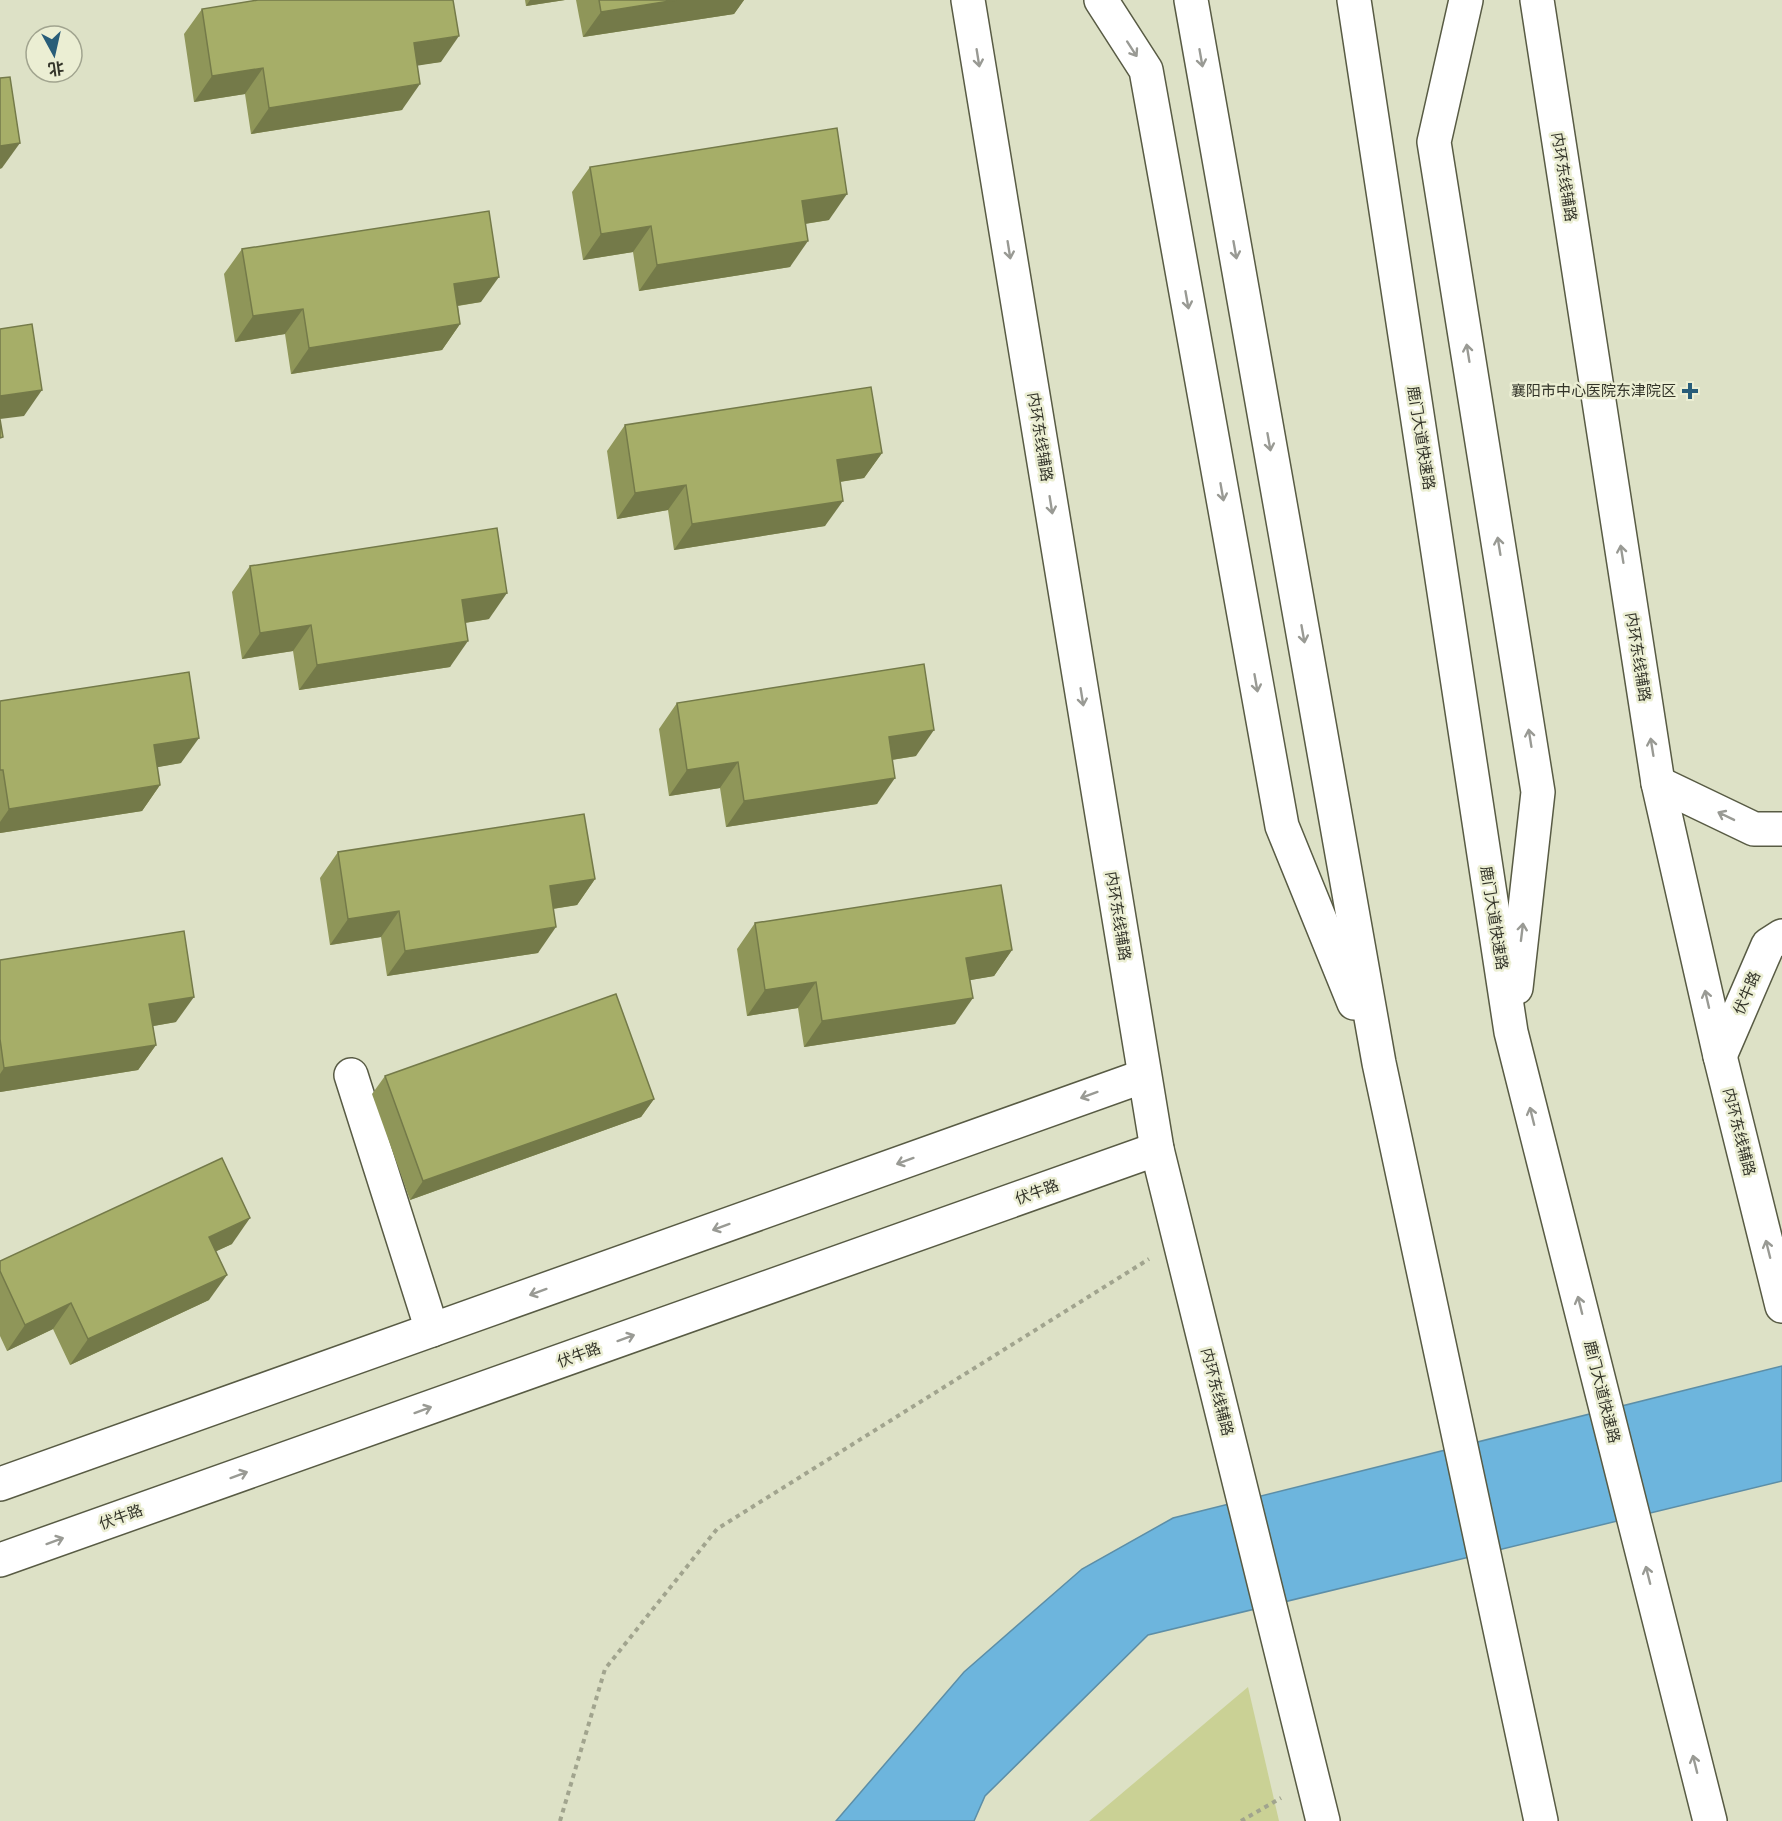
<svg xmlns="http://www.w3.org/2000/svg" width="1782" height="1821" viewBox="0 0 1782 1821" font-family="Bitter,'Noto Sans SC',serif">
<style>
.green{fill:#cad195}
.water{fill:#6db5dd;stroke:#5c8ea7;stroke-width:1.5}
.lines{fill:none;stroke-linecap:round;stroke-linejoin:round}
.minor-casing{stroke:#585b44;stroke-width:36}
.major-casing{stroke:#585b44;stroke-width:36}
.highway-casing{stroke:#585b44;stroke-width:36}
.path{stroke:#a1a48e;stroke-width:4;stroke-dasharray:4.5 4.5;stroke-linecap:butt}
.minor{stroke:#fff;stroke-width:33}
.major{stroke:#fff;stroke-width:33}
.highway{stroke:#fff;stroke-width:33}
.wall{fill:#8f9659}
.shaded-wall{fill:#747a49}
.building{fill:#a6ae68;stroke:#747a49;stroke-width:1.5}
.oneway{stroke:#999a94}
.poi-dot{fill:#285d79;stroke:#ebeed3;stroke-width:2}
.labels{text-anchor:middle;dominant-baseline:central;stroke-width:5;stroke-linejoin:round;paint-order:stroke}
.street-label{font-size:15px;fill:#333429;stroke:#ebeed3}
.poi-label{font-size:15px;fill:#333429;stroke:#ebeed3;text-anchor:end}
</style>
<rect width="100%" height="100%" fill="#dde1c6"/>
<!-- green -->
<path class="green" d="M1248,1687L1279,1821H1089Z"/>
<!-- water -->
<path class="water" d="M1782,1366V1481L1148,1635L985,1796L974,1821H836L964,1672L1082,1569L1173,1518Z"/>
<g class="lines">
<!-- minor casing -->
<g class="minor-casing">
<g id="minor">
<path d="M1658,783L1754,829H1782"/>
<path d="M1720,1056L1768,945L1782,936"/>
<path d="M351,1075L432,1330"/>
<path d="M0,1484L1144,1076"/>
<path d="M0,1560L1157,1149"/>
</g>
</g>
<!-- major casing -->
<g class="major-casing">
<g id="major">
<path d="M968,0L1157,1149L1323,1821"/>
<path d="M1537,0L1658,783L1720,1056L1782,1306"/>
</g>
</g>
<!-- highway casing -->
<g class="highway-casing">
<g id="highway">
<path d="M1101,0L1146,70L1282,826L1354,1003"/>
<path d="M1191,0L1379,1063L1541,1821"/>
<path d="M1354,0L1511,1032L1710,1821"/>
<path d="M1466,0L1434,142L1538,792L1516,988"/>
</g>
</g>
<!-- path -->
<g class="path">
<path d="M560,1821L605,1669L717,1529L1149,1259"/>
<path d="M1241,1821L1281,1798"/>
</g>
<!-- minor -->
<use href="#minor" class="minor"/>
<!-- major -->
<use href="#major" class="major"/>
<!-- highway -->
<use href="#highway" class="highway"/>
</g>
<!-- wall -->
<g class="wall">
<path d="M525,0H565L526,6Z"/>
<path d="M576,0H744L734,14L583,37Z"/>
<path d="M202,9L441,62L417,65L402,110L251,134L245,94L194,102L184,34Z"/>
<path d="M590,167L829,220L805,224L790,267L639,291L633,252L583,260L572,192Z"/>
<path d="M242,249L481,302L458,306L460,324L442,350L291,374L285,334L235,342L224,274Z"/>
<path d="M625,425L882,453L864,478L840,482L825,526L674,550L668,510L617,519L607,451Z"/>
<path d="M250,566L489,619L465,623L450,667L299,690L293,651L242,659L232,592Z"/>
<path d="M0,701L181,763L157,767L160,785L142,811L0,833Z"/>
<path d="M677,703L916,756L892,760L877,804L726,827L720,788L669,796L659,729Z"/>
<path d="M338,852L595,879L577,905L553,909L538,953L387,976L381,937L330,945L320,878Z"/>
<path d="M755,923L1012,950L994,976L970,980L955,1024L804,1047L798,1008L747,1016L737,949Z"/>
<path d="M0,960L176,1022L153,1026L156,1045L138,1070L0,1092Z"/>
<path d="M385,1076L654,1099L641,1117L410,1200L372,1094Z"/>
<path d="M232,1244L216,1251L209,1300L70,1365L53,1329L7,1351L0,1336V1261Z"/>
</g>
<!-- shaded-wall -->
<g class="shaded-wall">
<path d="M530,0H565L526,6Z"/>
<path d="M676,0H744L734,14L583,37L601,12Z"/>
<path d="M459,36L441,62L396,69L414,43Z"/>
<path d="M263,68L245,94L194,102L212,76Z"/>
<path d="M420,84L402,110L251,134L269,108Z"/>
<path d="M20,143L2,168L0,169V146Z"/>
<path d="M847,194L829,220L784,227L802,201Z"/>
<path d="M651,226L633,252L583,260L601,234Z"/>
<path d="M808,241L790,267L639,291L657,265Z"/>
<path d="M499,277L481,302L436,309L454,284Z"/>
<path d="M303,309L285,334L235,342L253,316Z"/>
<path d="M460,324L442,350L291,374L309,348Z"/>
<path d="M42,390L24,416L0,419V396Z"/>
<path d="M882,453L864,478L819,485L837,460Z"/>
<path d="M686,485L668,510L617,519L635,493Z"/>
<path d="M843,501L825,526L674,550L692,524Z"/>
<path d="M507,593L489,619L444,626L462,600Z"/>
<path d="M311,625L293,651L242,659L260,633Z"/>
<path d="M468,641L450,667L299,690L317,665Z"/>
<path d="M934,730L916,756L871,763L889,737Z"/>
<path d="M199,738L181,763L136,771L154,745Z"/>
<path d="M738,762L720,788L669,796L687,770Z"/>
<path d="M895,778L877,804L726,827L744,801Z"/>
<path d="M160,785L142,811L0,833V822L9,809Z"/>
<path d="M595,879L577,905L532,912L550,886Z"/>
<path d="M399,911L381,937L330,945L348,919Z"/>
<path d="M556,927L538,953L387,976L405,951Z"/>
<path d="M1012,950L994,976L948,984L966,958Z"/>
<path d="M816,982L798,1008L747,1016L765,990Z"/>
<path d="M194,997L176,1022L131,1030L149,1004Z"/>
<path d="M973,998L955,1024L804,1047L822,1021Z"/>
<path d="M156,1045L138,1070L0,1092V1074L4,1068Z"/>
<path d="M654,1099L641,1117L410,1200L423,1181Z"/>
<path d="M250,1218L232,1244L191,1263L209,1237Z"/>
<path d="M227,1275L209,1300L70,1365L88,1339Z"/>
<path d="M71,1303L53,1329L7,1351L25,1325Z"/>
</g>
<!-- building -->
<g class="building">
<path d="M258,0H453L459,36L414,43L420,84L269,108L263,68L212,76L202,9Z"/>
<path d="M599,0H676L601,12Z"/>
<path d="M10,77L20,143L0,146V78Z"/>
<path d="M837,128L847,194L802,201L808,241L657,265L651,226L601,234L590,167Z"/>
<path d="M489,211L499,277L454,284L460,324L309,348L303,309L253,316L242,249Z"/>
<path d="M32,324L42,390L0,396V329Z"/>
<path d="M871,387L882,453L837,460L843,501L692,524L686,485L635,493L625,425Z"/>
<path d="M0,419L3,437L0,438Z"/>
<path d="M497,528L507,593L462,600L468,641L317,665L311,625L260,633L250,566Z"/>
<path d="M924,664L934,730L889,737L895,778L744,801L738,762L687,770L677,703Z"/>
<path d="M189,672L199,738L154,745L160,785L9,809L3,770H0V701Z"/>
<path d="M584,814L595,879L550,886L556,927L405,951L399,911L348,919L338,852Z"/>
<path d="M1001,885L1012,950L966,958L973,998L822,1021L816,982L765,990L755,923Z"/>
<path d="M184,931L194,997L149,1004L156,1045L4,1068L0,1039V960Z"/>
<path d="M616,994L654,1099L423,1181L385,1076Z"/>
<path d="M222,1158L250,1218L209,1237L227,1275L88,1339L71,1303L25,1325L0,1271V1261Z"/>
</g>
<!-- one-way arrows -->
<defs><path id="oneway-shaft" d="M-6 0H5M1.5-3L5.5 0L1.5 3" fill="none" stroke-width="1.6" stroke-linecap="round" stroke-linejoin="round" transform="scale(1.5)"/></defs>
<g class="oneway">
<use href="#oneway-shaft" transform="translate(1132 49) rotate(57)"/>
<use href="#oneway-shaft" transform="translate(978 58) rotate(81)"/>
<use href="#oneway-shaft" transform="translate(1201 58) rotate(80)"/>
<use href="#oneway-shaft" transform="translate(1009 250) rotate(81)"/>
<use href="#oneway-shaft" transform="translate(1235 250) rotate(80)"/>
<use href="#oneway-shaft" transform="translate(1187 300) rotate(80)"/>
<use href="#oneway-shaft" transform="translate(1468 353) rotate(-99)"/>
<use href="#oneway-shaft" transform="translate(1269 442) rotate(80)"/>
<use href="#oneway-shaft" transform="translate(1222 492) rotate(80)"/>
<use href="#oneway-shaft" transform="translate(1051 505) rotate(81)"/>
<use href="#oneway-shaft" transform="translate(1499 546) rotate(-99)"/>
<use href="#oneway-shaft" transform="translate(1622 554) rotate(-99)"/>
<use href="#oneway-shaft" transform="translate(1303 634) rotate(80)"/>
<use href="#oneway-shaft" transform="translate(1256 683) rotate(80)"/>
<use href="#oneway-shaft" transform="translate(1082 697) rotate(81)"/>
<use href="#oneway-shaft" transform="translate(1530 738) rotate(-99)"/>
<use href="#oneway-shaft" transform="translate(1652 747) rotate(-99)"/>
<use href="#oneway-shaft" transform="translate(1726 816) rotate(-154)"/>
<use href="#oneway-shaft" transform="translate(1522 932) rotate(-83)"/>
<use href="#oneway-shaft" transform="translate(1707 999) rotate(-103)"/>
<use href="#oneway-shaft" transform="translate(1089 1095) rotate(160)"/>
<use href="#oneway-shaft" transform="translate(1532 1116) rotate(-104)"/>
<use href="#oneway-shaft" transform="translate(905 1161) rotate(160)"/>
<use href="#oneway-shaft" transform="translate(721 1227) rotate(160)"/>
<use href="#oneway-shaft" transform="translate(1768 1249) rotate(-104)"/>
<use href="#oneway-shaft" transform="translate(538 1292) rotate(160)"/>
<use href="#oneway-shaft" transform="translate(1580 1305) rotate(-104)"/>
<use href="#oneway-shaft" transform="translate(626 1338) rotate(-20)"/>
<use href="#oneway-shaft" transform="translate(423 1410) rotate(-20)"/>
<use href="#oneway-shaft" transform="translate(239 1475) rotate(-20)"/>
<use href="#oneway-shaft" transform="translate(55 1541) rotate(-20)"/>
<use href="#oneway-shaft" transform="translate(1648 1575) rotate(-104)"/>
<use href="#oneway-shaft" transform="translate(1695 1764) rotate(-104)"/>
</g>
<!-- markers -->
<path class="poi-dot" d="M1687 382h6v6h6v6h-6v6h-6v-6h-6v-6h6z"/>
<g class="labels">
<!-- street labels -->
<g class="street-label">
<text transform="translate(1564 177) rotate(81)">内环东线辅路</text>
<text transform="translate(1040 437) rotate(81)">内环东线辅路</text>
<text transform="translate(1421 438) rotate(81)">鹿门大道快速路</text>
<text transform="translate(1638 657) rotate(81)">内环东线辅路</text>
<text transform="translate(1118 916) rotate(81)">内环东线辅路</text>
<text transform="translate(1494 918) rotate(81)">鹿门大道快速路</text>
<text transform="translate(1747 993) rotate(-67)">伏牛路</text>
<text transform="translate(1739 1132) rotate(76)">内环东线辅路</text>
<text transform="translate(1037 1192) rotate(-20)">伏牛路</text>
<text transform="translate(579 1355) rotate(-20)">伏牛路</text>
<text transform="translate(1217 1392) rotate(76)">内环东线辅路</text>
<text transform="translate(1602 1392) rotate(76)">鹿门大道快速路</text>
<text transform="translate(121 1517) rotate(-20)">伏牛路</text>
</g>
<!-- poi labels -->
<g class="poi-label">
<text x="1676" y="391">襄阳市中心医院东津院区</text>
</g>
</g>
<!-- north arrow -->
<g transform="translate(54 54) rotate(172)"><circle r="28" fill="#ebeed3" stroke="#a1a48f" stroke-width="1.5"/>
<path d="M0-4.5L10 22L0 15L-10 22Z" fill="#285d79"/>
<text y="-9" font-size="16" font-weight="bold" text-anchor="middle" fill="#333429">北</text>
</g>
</svg>
